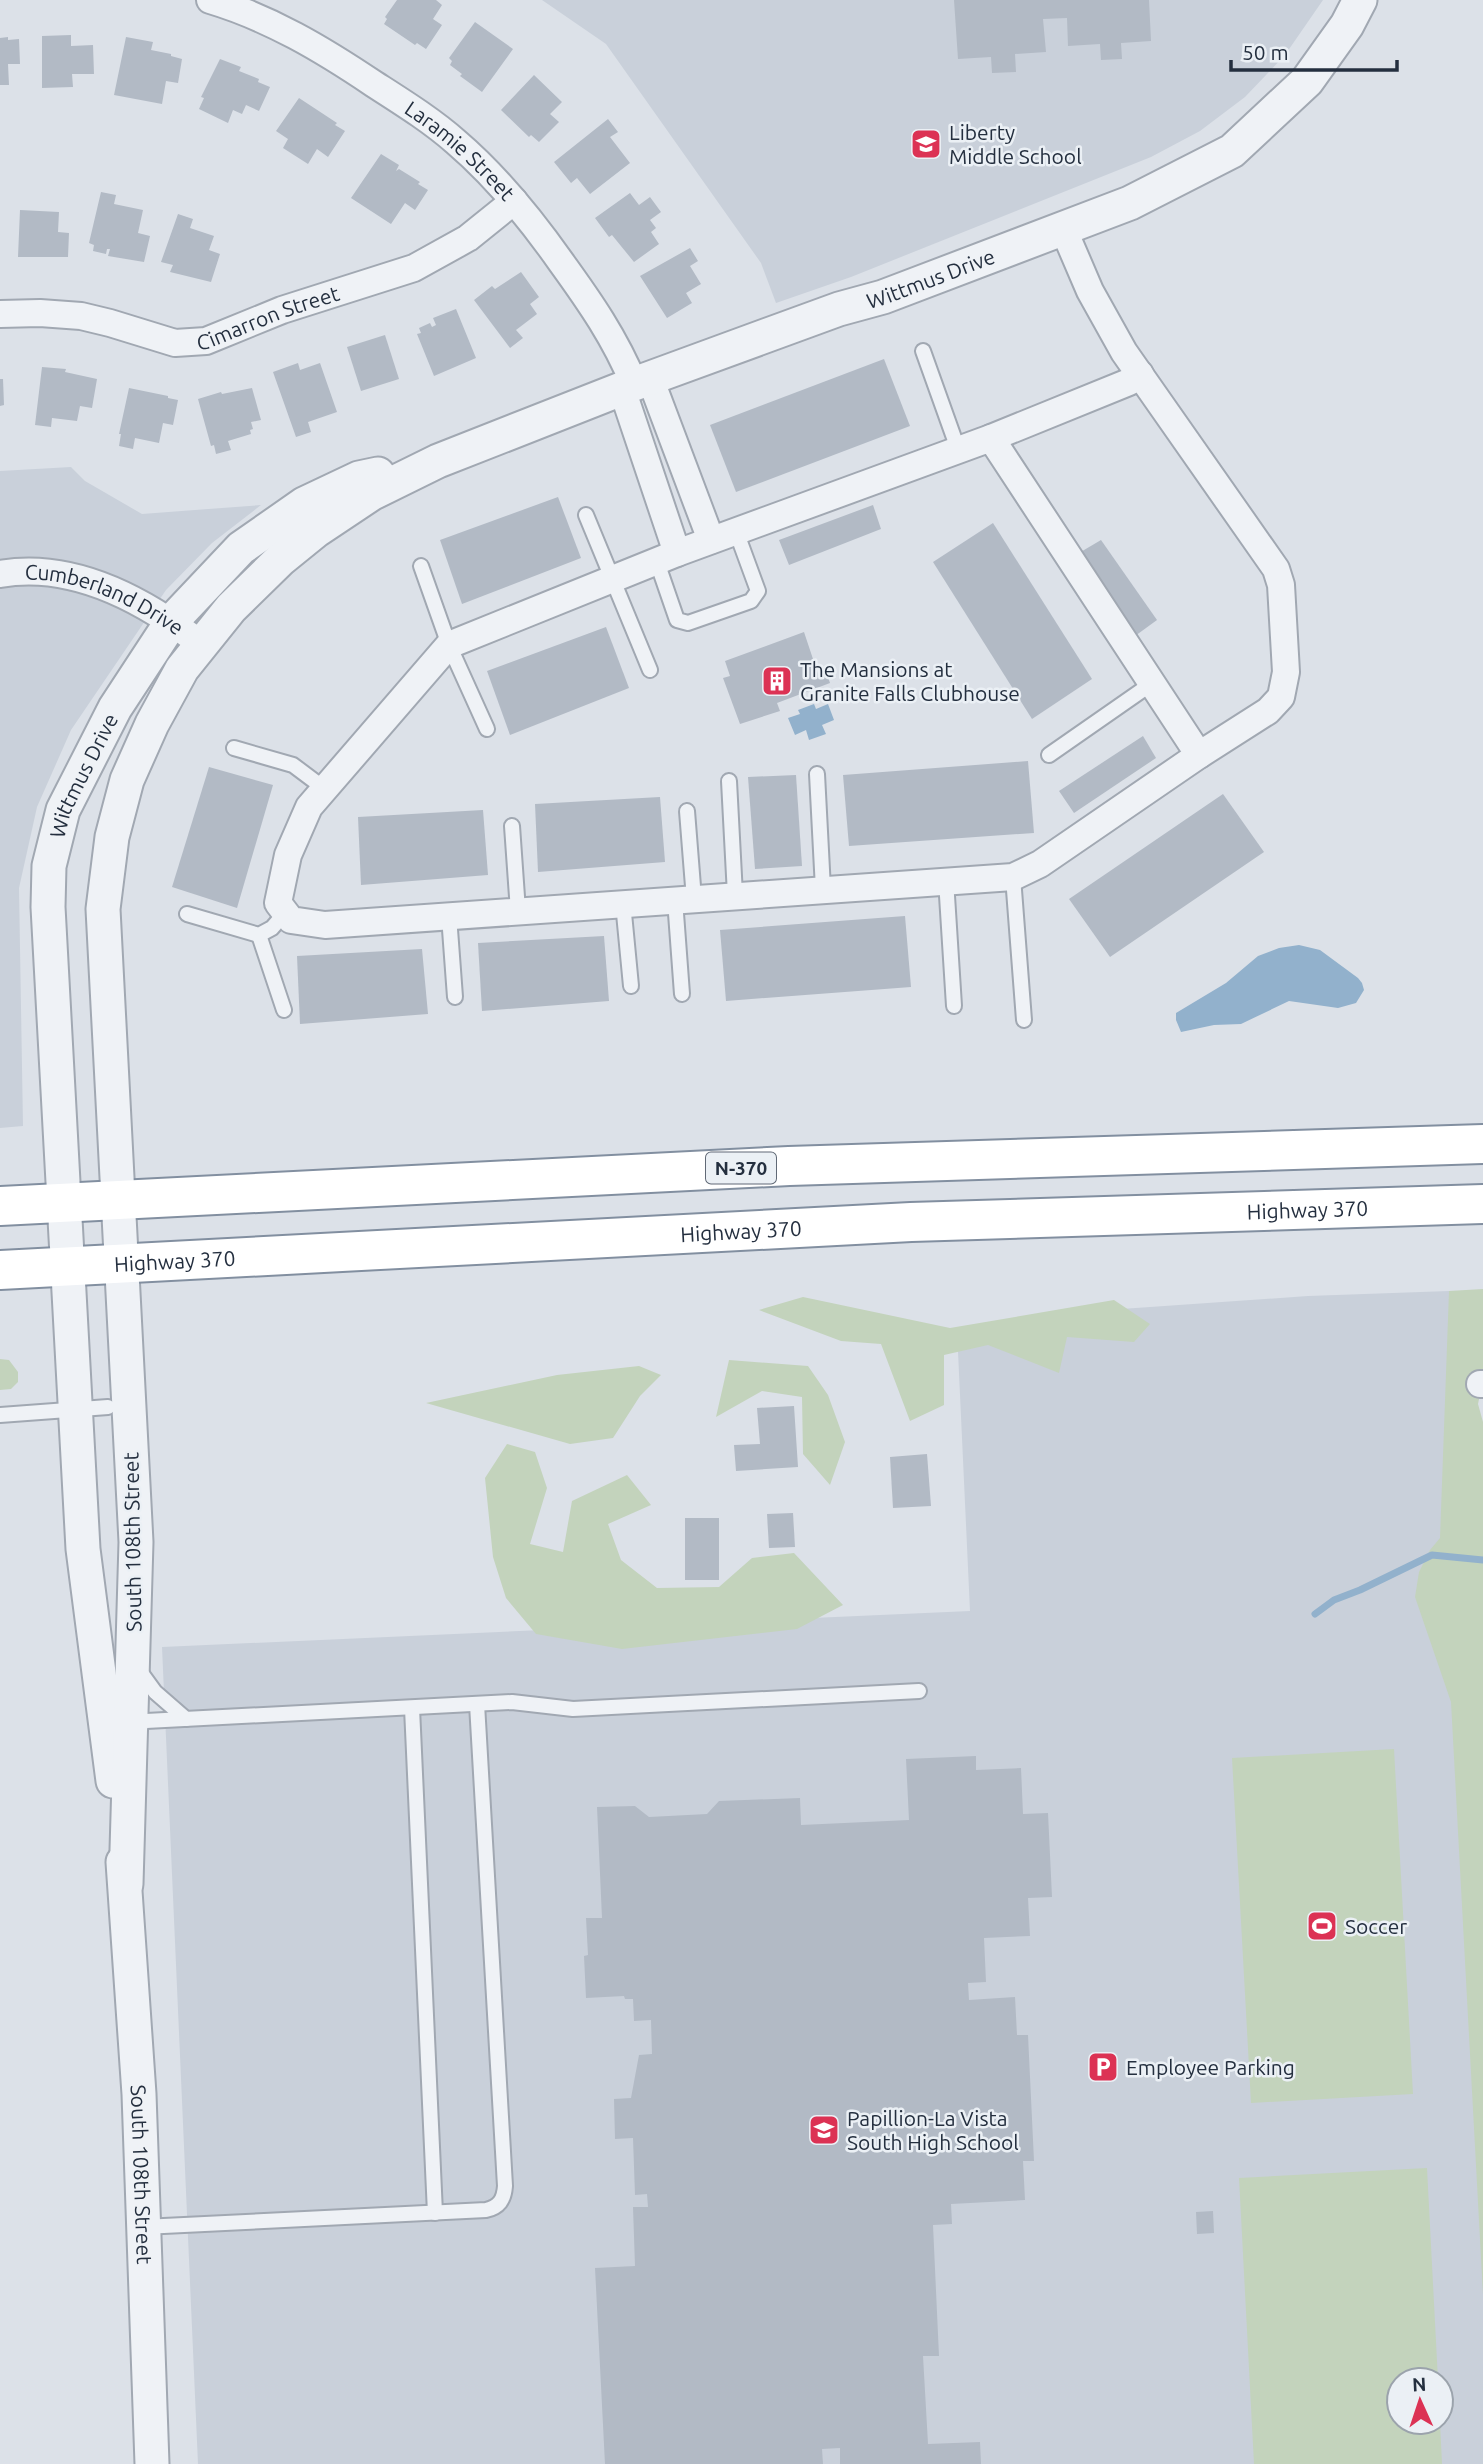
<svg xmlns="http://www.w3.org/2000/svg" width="1483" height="2464" viewBox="0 0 1483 2464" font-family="Ubuntu,sans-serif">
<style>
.built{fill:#c9d0da;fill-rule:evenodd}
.green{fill:#c3d3bc}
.water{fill:#92b1cc}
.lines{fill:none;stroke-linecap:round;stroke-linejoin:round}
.stream{stroke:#92b1cc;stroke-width:7}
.building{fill:#b2bac5}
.service-casing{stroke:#a1a8b2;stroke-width:18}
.minor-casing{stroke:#a1a8b2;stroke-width:30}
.tertiary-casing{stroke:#a1a8b2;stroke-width:37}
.trunk-casing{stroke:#828fa0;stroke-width:42}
.service{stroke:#eff2f6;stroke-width:14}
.minor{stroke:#eff2f6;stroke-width:26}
.tertiary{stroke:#eff2f6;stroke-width:33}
.trunk{stroke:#fff;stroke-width:38}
.labels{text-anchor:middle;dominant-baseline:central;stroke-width:5;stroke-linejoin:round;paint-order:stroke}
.shield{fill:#ebf0f5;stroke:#606976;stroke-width:2}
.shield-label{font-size:19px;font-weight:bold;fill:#242f3f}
.poi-label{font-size:21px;fill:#242f3f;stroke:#ebf0f5;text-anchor:start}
.street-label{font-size:21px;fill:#242f3f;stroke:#ebf0f5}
</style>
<rect width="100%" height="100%" fill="#dce1e8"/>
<!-- built -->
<g class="built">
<path d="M542,0H1323L1285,55L1245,97L1200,131L1151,157L851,277L776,303L761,263L606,44Z"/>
<path d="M71,467L85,481L142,514L261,505L212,543L166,590L71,730L37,807L19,888L23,1126L0,1128V471Z"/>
<path d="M1449,1291L1483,1941V2464H198L162,1647L970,1611L957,1330L1107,1310L1308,1296ZM1399,2380H1441V2422H1399Z"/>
</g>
<!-- green -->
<g class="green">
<path d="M1483,1289V1380L1478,1404L1483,1422V2295L1451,1702L1415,1597L1419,1572L1430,1550L1440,1538L1449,1291Z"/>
<path d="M803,1297L950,1328L1114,1300L1150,1324L1134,1342L1067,1337L1059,1373L988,1345L944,1355V1405L910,1421L881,1344L841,1341L759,1310Z"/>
<path d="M0,1359L9,1360L18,1372V1382L11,1389L0,1390Z"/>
<path d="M729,1360L808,1366L828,1395L845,1442L830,1485L803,1454L802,1397L762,1391L716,1417Z"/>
<path d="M639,1366L661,1375L640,1396L613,1438L570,1444L426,1403L557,1375Z"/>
<path d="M507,1444L535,1452L547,1488L530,1544L563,1552L572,1501L627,1475L651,1505L608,1524L621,1560L657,1588L719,1587L752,1558L794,1553L843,1605L797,1629L622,1649L536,1634L506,1598L493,1557L485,1478Z"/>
<path d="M1394,1749L1413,2094L1251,2103L1232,1758Z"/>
<path d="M1427,2168L1438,2380H1399V2422H1440L1442,2464H1254L1239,2178Z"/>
</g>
<!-- water -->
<g class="water">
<path d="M814,704L816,709L828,704L834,720L822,725L826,734L809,740L806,730L795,735L788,718L800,714L798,710Z"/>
<path d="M1299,945L1320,950L1358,978L1362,983L1364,990L1356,1003L1338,1008L1289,1001L1241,1024L1214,1025L1181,1032L1176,1020V1013L1226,983L1258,956L1279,948Z"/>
</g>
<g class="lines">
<!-- stream -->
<path class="stream" d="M1315,1614L1334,1600L1360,1590L1432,1555L1483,1560"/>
</g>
<!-- building -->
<g class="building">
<path d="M397,0H436L442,5L433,19L442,25L426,49L417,43L415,45L384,24L387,19L385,17Z"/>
<path d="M954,0H1149L1151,41L1121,43L1122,59L1101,60L1100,44L1068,46L1067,18L1043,19L1046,52L1015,54L1016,72L992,73L991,57L958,59Z"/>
<path d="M475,22L513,49L482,92L460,76L462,74L450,65L452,61L449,58Z"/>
<path d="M71,35V46L93,45L94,74H72L73,87L42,88V36Z"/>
<path d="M8,37V40L19,39L20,64H8L9,85H0V38Z"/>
<path d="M126,37L153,42L151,50L171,54V56L182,59L178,83L166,81L162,104L114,95Z"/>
<path d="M220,59L241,67L239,71L259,79L258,82L270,87L259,111L246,105L242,114L233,110L228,123L199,109L204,98L201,97Z"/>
<path d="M534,75L562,102L550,114L559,122L539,142L531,135L529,137L501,110Z"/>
<path d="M299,98L337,123L335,125L345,131L328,157L317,149L308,164L283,148L288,139L276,131Z"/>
<path d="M608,119L618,132L610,137L630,163L590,194L577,178L571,183L554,162Z"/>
<path d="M381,154L399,165L396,171L399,169L420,182L418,184L428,190L415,210L405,203L391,224L351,198Z"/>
<path d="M101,192L116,195L114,204L143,210L138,233L150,236L144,262L108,256L110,249H107L106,254L93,251L94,245L89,243Z"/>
<path d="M630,193L639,205L650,197L661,212L650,220L656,228L651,232L659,244L634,262L612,235L609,237L595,218Z"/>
<path d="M20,210L59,212L58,232L69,233L68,257H18Z"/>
<path d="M178,214L193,219L190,228L214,236L209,250L220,254L211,282L170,272L173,265L161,262Z"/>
<path d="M690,248L698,261L690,266L701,284L686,293L692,303L667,318L640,276Z"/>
<path d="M521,272L539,297L530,304L537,314L516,330L523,338L510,348L474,300L492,286L495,289Z"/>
<path d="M456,309L476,358L434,376L417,334L421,333L419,328L430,323L432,327L436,325L433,318Z"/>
<path d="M385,335L399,379L361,391L347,347Z"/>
<path d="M884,359L910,426L736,492L710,425Z"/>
<path d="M298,363L300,370L320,363L337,412L308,422L311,432L296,437L273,372Z"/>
<path d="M42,367L66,369L65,372L97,379L92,408L80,406L77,421L52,418L51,427L35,425Z"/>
<path d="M0,379H3L4,405L0,406Z"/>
<path d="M129,388L168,396V398L178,400L173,425L163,423L159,443L135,438L133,449L119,446L121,434H119Z"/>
<path d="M252,388L261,420L251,422L253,429L250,430L251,434L228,441L231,450L216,454L214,445L211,446L198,399L221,392L222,394Z"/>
<path d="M558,497L581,558L462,604L440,540Z"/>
<path d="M873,505L881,529L789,565L779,540Z"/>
<path d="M993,523L1092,679L1032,719L933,562Z"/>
<path d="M1101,540L1157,620L1135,636L1079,553Z"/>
<path d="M606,627L629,688L510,735L487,671Z"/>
<path d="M804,632L818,674L826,671L830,683L777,703L780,711L740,724L723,678L730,676L725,661Z"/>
<path d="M1143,736L1156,758L1074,813L1059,791Z"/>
<path d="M1028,761L1034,833L849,846L843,775Z"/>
<path d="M209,767L273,785L237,908L172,887Z"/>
<path d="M796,775L802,866L755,869L748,777Z"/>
<path d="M1223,794L1264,852L1110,957L1069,899Z"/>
<path d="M660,797L665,862L538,872L535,804Z"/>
<path d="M483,810L488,875L361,885L358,817Z"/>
<path d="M905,916L911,987L726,1001L720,930Z"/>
<path d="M604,936L609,1001L482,1011L478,943Z"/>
<path d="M422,949L428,1014L300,1024L297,956Z"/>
<path d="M794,1406L798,1467L736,1471L734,1445L760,1444L757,1408Z"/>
<path d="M927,1454L931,1506L893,1508L890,1457Z"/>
<path d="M793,1513L795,1547L769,1548L767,1514Z"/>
<rect x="685" y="1518" width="34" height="62"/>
<path d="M976,1756V1770L1021,1768L1023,1814L1048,1813L1052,1897L1028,1898L1030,1936L984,1938L986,1982L968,1983L969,2000L1015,1997L1017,2035H1028L1034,2161H1023L1025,2200L951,2204L952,2224L933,2225L939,2356H923L928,2444L980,2442L981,2464H840V2448L822,2449L823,2464H605L595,2268L635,2266L633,2207H648L647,2194L635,2195L633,2138L615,2139L614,2099L631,2098L639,2055L652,2054L651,2020L634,2021L633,1999H625L624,1996L586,1998L584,1956L588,1955L586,1918H602L597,1807L635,1806L649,1817L707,1814L719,1801L800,1798L801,1825L909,1820L906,1759Z"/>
<path d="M1213,2211L1214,2233L1197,2234L1196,2212Z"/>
</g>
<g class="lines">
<!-- service casing -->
<g class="service-casing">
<g id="service">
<path d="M923,351L958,449"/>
<path d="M586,515L650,670"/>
<path d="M657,562L677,620L688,623L751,601L758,591L736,531"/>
<path d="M421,566L449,645L487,729"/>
<path d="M234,748L293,765L325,789"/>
<path d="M1049,755L1151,684"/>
<path d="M817,774L823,889"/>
<path d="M729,781L735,895"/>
<path d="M687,811L694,899"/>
<path d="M512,826L518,911"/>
<path d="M1013,877L1024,1020"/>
<path d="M946,880L954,1006"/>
<path d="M675,900L682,994"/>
<path d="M623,903L631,986"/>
<path d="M187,914L259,935L272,928L285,913"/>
<path d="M449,916L455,997"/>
<path d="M259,935L284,1010"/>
<path d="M0,1415L108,1407"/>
<path d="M139,1670L155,1692L186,1719"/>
<path d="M412,1708L435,2213"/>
<path d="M136,1731L139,1725L146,1721L512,1702L573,1709L919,1691"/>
<path d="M143,2227L486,2210C499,2207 504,2200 505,2186L477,1704"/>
</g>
</g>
<!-- minor casing -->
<g class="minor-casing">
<g id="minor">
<path id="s1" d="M210,0C270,18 322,49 374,84C402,102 431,120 456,142C497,177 530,218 561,262C590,302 615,338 634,384"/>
<path d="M1063,228L1090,291L1124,352L1276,569L1281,585L1286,672L1281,697L1268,711L1199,755"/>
<path id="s2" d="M0,314L40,313L81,316L110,323L175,343L206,341L282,310L414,268L468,238L514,201"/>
<path d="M650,378L711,540"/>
<path d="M622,389L677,553"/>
<path d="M991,438L1199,755L1040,864L1013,877L325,925L291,920L278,903L288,855L309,807L449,645L677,553Z"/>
<path d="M991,438L1129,382L1140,374"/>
<path id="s3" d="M0,574C74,561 146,601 202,645"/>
<path d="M1480,1384H1483"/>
</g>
</g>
<!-- tertiary casing -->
<g class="tertiary-casing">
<g id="tertiary">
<path id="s4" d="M113,1781L83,1549L48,907L49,866L63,810L115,708L172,621L241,548L304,504L359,478L378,474"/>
<path id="s5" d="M123,1862L139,2094L152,2464"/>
<path id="s6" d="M126,1884L136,1542L103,909L112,837L127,780L152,724L182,669L231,608L280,560L317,530L371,494L438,461L634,384L839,309L883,297L1130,203L1232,151L1307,81L1347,25L1360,0"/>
</g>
</g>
<!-- trunk casing -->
<g class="trunk-casing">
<g id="trunk">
<path d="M0,1206L789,1166L1483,1144"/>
<path id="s7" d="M0,1270L911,1222L1483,1204"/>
</g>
</g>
<!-- service -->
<use href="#service" class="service"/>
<!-- minor -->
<use href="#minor" class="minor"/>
<!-- tertiary -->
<use href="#tertiary" class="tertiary"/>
<!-- trunk -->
<use href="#trunk" class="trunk"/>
</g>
<!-- icons -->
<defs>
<g id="school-square" transform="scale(1.575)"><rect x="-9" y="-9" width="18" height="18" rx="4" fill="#dc3254" stroke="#ebf0f5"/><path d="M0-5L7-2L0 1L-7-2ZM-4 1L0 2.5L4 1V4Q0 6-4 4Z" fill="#fff"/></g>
<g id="building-square" transform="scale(1.575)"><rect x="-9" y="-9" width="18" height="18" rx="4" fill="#dc3254" stroke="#ebf0f5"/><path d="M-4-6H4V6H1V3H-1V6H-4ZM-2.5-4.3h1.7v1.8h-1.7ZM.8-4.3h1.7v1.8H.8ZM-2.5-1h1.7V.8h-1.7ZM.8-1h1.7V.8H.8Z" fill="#fff"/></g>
<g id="stadium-square" transform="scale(1.575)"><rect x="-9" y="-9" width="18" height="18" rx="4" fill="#dc3254" stroke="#ebf0f5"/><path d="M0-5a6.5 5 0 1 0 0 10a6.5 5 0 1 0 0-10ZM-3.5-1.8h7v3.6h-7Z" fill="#fff"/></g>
<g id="parking-square" transform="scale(1.575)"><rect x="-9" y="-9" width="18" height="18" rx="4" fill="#dc3254" stroke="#ebf0f5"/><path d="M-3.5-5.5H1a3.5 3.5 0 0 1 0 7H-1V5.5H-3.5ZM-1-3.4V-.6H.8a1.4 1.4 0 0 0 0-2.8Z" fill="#fff"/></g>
</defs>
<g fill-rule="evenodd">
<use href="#school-square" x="926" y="144"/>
<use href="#building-square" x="777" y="681"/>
<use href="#stadium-square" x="1322" y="1926"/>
<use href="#parking-square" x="1103" y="2067"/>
<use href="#school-square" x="824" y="2130"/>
</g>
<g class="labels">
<!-- shield labels -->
<rect class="shield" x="706" y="1152.5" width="70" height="31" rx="5"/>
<g class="shield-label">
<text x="741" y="1168">N-370</text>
</g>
<!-- poi labels -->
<g class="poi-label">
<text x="949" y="132">Liberty<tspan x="949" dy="24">Middle School</tspan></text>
<text x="800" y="669">The Mansions at<tspan x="800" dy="24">Granite Falls Clubhouse</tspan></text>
<text x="1345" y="1926">Soccer</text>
<text x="1126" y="2067">Employee Parking</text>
<text x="847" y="2118">Papillion-La Vista<tspan x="847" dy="24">South High School</tspan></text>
</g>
<!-- street labels -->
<g class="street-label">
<text stroke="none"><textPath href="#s1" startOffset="294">Laramie Street</textPath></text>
<text stroke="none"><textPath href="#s6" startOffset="2091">Wittmus Drive</textPath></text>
<text stroke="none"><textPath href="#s2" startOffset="276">Cimarron Street</textPath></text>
<text stroke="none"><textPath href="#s3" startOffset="110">Cumberland Drive</textPath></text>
<text stroke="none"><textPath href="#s4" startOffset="1015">Wittmus Drive</textPath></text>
<text stroke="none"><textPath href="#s7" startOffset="1309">Highway 370</textPath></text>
<text stroke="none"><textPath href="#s7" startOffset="742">Highway 370</textPath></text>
<text stroke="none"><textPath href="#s7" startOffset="175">Highway 370</textPath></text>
<text transform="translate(132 1542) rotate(-91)">South 108th Street</text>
<text stroke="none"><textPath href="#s5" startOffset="313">South 108th Street</textPath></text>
</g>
</g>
<!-- north arrow -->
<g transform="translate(1420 2401) rotate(357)"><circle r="33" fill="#ebf0f5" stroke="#9ba3ac" stroke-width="2"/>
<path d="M0-5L12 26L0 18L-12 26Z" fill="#dc3254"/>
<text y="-10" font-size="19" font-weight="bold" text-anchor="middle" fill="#242f3f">N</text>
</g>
<!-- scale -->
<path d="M1231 60v10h166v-10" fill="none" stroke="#242f3f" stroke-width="3.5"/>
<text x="1242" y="60" font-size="21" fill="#242f3f" stroke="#ebf0f5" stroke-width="5" paint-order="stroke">50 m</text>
</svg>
